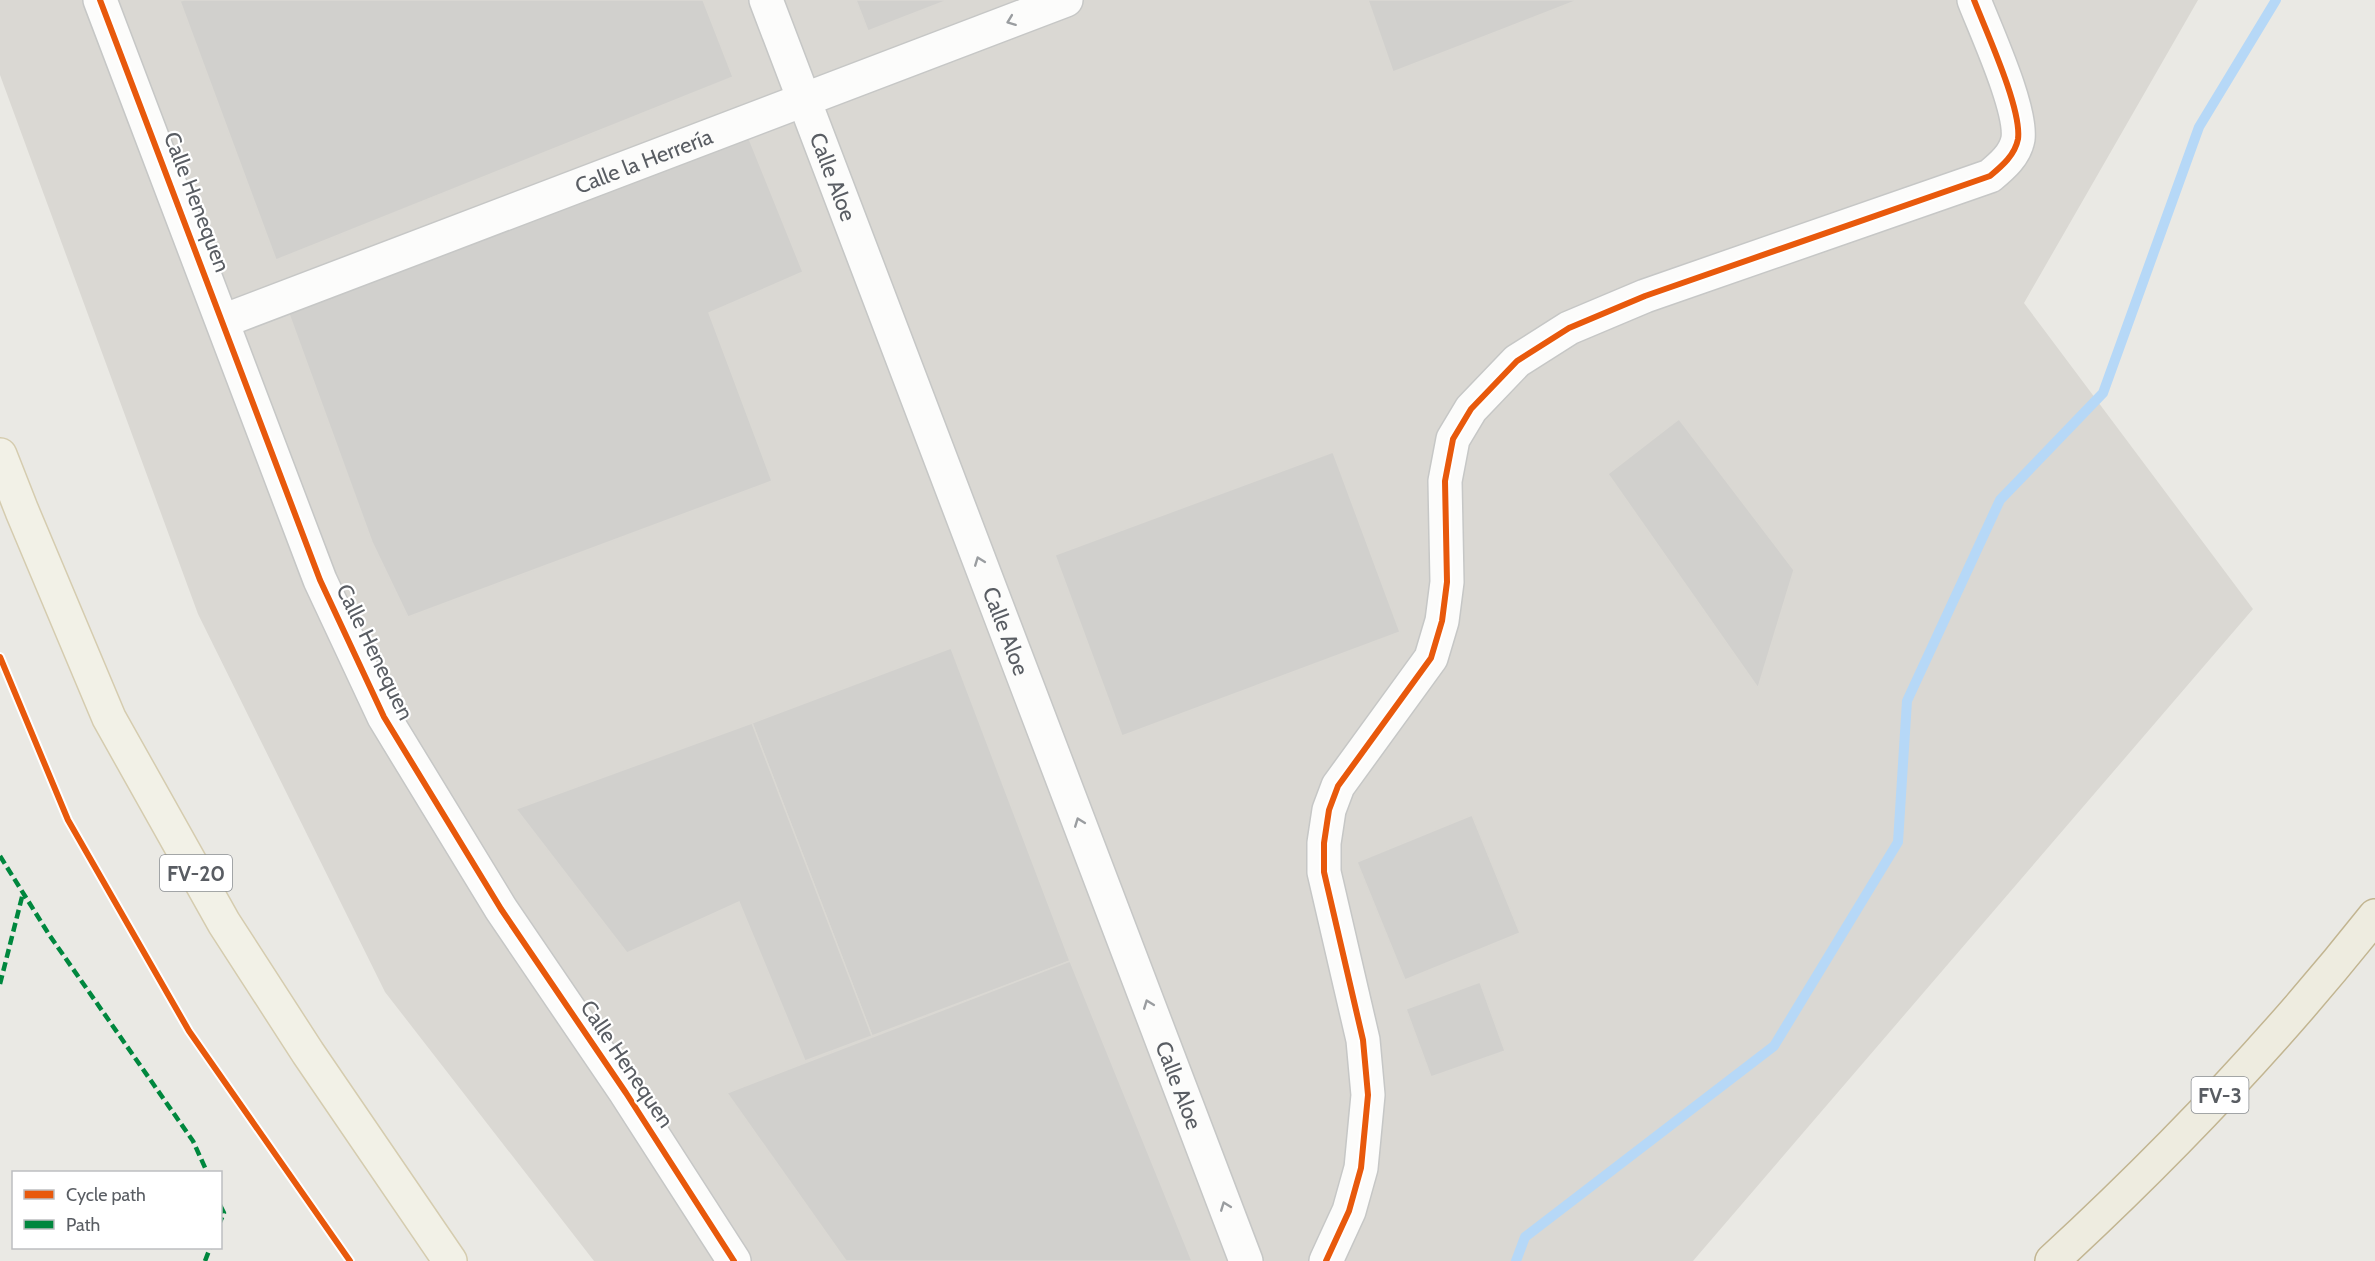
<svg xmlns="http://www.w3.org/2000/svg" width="2375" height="1261" viewBox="0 0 2375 1261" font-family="Cabin,sans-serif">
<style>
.industrial{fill:#dad8d3}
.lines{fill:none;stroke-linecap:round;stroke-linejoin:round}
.stream{stroke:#b6d8f7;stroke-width:10}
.building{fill:#d1d0cd;stroke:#dad8d3;stroke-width:1.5}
.street-casing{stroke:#c6c7c6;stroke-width:36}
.primary-casing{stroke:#d5ccaf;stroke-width:36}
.highway-casing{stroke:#c2b591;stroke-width:36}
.street{stroke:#fcfcfb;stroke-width:33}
.primary{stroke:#f2f1e7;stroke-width:33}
.highway{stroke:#eeece0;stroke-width:33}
.quiet{stroke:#00873e;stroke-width:4.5;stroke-dasharray:9 4.5;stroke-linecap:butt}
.cycleway-casing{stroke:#fff;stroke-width:10}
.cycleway{stroke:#e8590c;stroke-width:6}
.oneway{stroke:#9a9da0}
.labels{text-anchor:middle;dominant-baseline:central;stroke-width:4.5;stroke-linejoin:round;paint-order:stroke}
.shield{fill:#fff;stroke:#8b8e92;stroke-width:1.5}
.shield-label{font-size:21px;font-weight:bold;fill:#595d63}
.street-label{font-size:22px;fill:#595d63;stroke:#fff}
</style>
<rect width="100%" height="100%" fill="#eae9e4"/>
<!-- industrial -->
<path class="industrial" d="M0,0H2198L2024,303L2253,609L1693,1261H594L385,992L198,614L0,75Z"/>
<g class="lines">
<!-- stream -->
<path class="stream" d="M1516,1261L1525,1237L1774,1046L1898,842L1907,701L2000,500L2103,393L2199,127L2276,0"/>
</g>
<!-- building -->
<g class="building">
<path d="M184,0H703L733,77L276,260L180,1Z"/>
<path d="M856,0H948L868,31Z"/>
<path d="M1368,0H1578L1393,72Z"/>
<path d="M748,136L803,272L709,313L772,481L408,617L372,542L289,314Z"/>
<path d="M1679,419L1794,570L1758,688L1608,474Z"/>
<path d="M1333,452L1400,632L1122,736L1055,555Z"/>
<path d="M951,648L1070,961L872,1036L752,723Z"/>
<path d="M752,723L872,1036L805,1061L739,902L627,953L516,809Z"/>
<path d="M1472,815L1520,933L1405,980L1357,862Z"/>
<path d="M1070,961L1192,1261H846L727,1093Z"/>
<path d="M1480,982L1505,1051L1431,1077L1406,1009Z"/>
</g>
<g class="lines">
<!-- street casing -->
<g class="street-casing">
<g id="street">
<path d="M100,0L320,580L384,717L501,909L626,1093L734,1261"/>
<path id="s1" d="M766,0L1246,1261"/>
<path id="s2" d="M223,321L1066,0"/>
<path d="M1326,1261L1349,1211L1361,1168L1368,1095L1363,1040L1324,872V843L1329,810L1338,786L1431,658L1442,621L1447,582L1445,481L1453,439L1471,409L1517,361L1569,328L1645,296L1990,176C2002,166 2015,155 2018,139C2022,109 1986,31 1974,0"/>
</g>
</g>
<!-- primary casing -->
<g class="primary-casing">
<path id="primary" d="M0,455L22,511L109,718L224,923L308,1053L450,1261"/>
</g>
<!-- highway casing -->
<g class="highway-casing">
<path id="highway" d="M2052,1261C2168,1154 2277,1040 2375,916"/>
</g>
<!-- street -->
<use href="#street" class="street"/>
<!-- primary -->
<use href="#primary" class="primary"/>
<!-- highway -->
<use href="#highway" class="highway"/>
<!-- quiet -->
<g class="quiet">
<path d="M0,856L50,936L193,1141L207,1172"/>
<path d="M0,984L23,893"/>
<path d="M220,1205L224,1213L220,1222"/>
<path d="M205,1261L210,1248"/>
</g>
<!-- cycleway casing -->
<g class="cycleway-casing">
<g id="cycleway">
<path d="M100,0L320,580L384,717L501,909L626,1093L734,1261"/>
<path d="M0,657L68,820L189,1031L350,1261"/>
<path d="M1326,1261L1349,1211L1361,1168L1368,1095L1363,1040L1324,872V843L1329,810L1338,786L1431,658L1442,621L1447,582L1445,481L1453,439L1471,409L1517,361L1569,328L1645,296L1990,176C2002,166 2015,155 2018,139C2022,109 1986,31 1974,0"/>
</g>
</g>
<!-- cycleway -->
<use href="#cycleway" class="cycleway"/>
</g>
<!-- one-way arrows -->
<defs><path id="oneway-chevron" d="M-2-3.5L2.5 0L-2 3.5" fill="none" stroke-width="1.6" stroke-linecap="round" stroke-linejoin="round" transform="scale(1.5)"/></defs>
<g class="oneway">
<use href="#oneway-chevron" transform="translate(1011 21) rotate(159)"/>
<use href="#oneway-chevron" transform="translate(979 561) rotate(-111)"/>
<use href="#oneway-chevron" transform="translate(1079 822) rotate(-111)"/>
<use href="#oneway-chevron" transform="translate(1148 1004) rotate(-111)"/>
<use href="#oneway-chevron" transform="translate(1225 1206) rotate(-111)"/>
</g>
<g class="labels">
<!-- shield labels -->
<g class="shield">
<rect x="160" y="855" width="72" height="36" rx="4.5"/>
<rect x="2191.5" y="1077" width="57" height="36" rx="4.5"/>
</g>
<g class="shield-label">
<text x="196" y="873">FV-20</text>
<text x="2220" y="1095">FV-3</text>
</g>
<!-- street labels -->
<g class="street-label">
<text stroke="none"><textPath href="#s2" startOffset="450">Calle la Herrería</textPath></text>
<text stroke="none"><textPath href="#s1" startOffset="189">Calle Aloe</textPath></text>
<text transform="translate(197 202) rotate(69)">Calle Henequen</text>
<text stroke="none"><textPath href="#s1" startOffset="675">Calle Aloe</textPath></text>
<text transform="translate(375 652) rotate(64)">Calle Henequen</text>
<text transform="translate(627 1064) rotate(56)">Calle Henequen</text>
<text stroke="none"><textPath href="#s1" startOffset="1161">Calle Aloe</textPath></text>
</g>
</g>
<!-- legend -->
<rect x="12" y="1171" width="210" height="78" fill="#ffffff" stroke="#bdbec1" stroke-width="1.5"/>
<rect x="24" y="1190" width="30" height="9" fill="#e8590c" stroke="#bdbec1" stroke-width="1.5"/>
<text x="66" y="1201" font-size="18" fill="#595d63">Cycle path</text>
<rect x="24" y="1220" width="30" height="9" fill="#00873e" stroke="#bdbec1" stroke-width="1.5"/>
<text x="66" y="1231" font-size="18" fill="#595d63">Path</text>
</svg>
